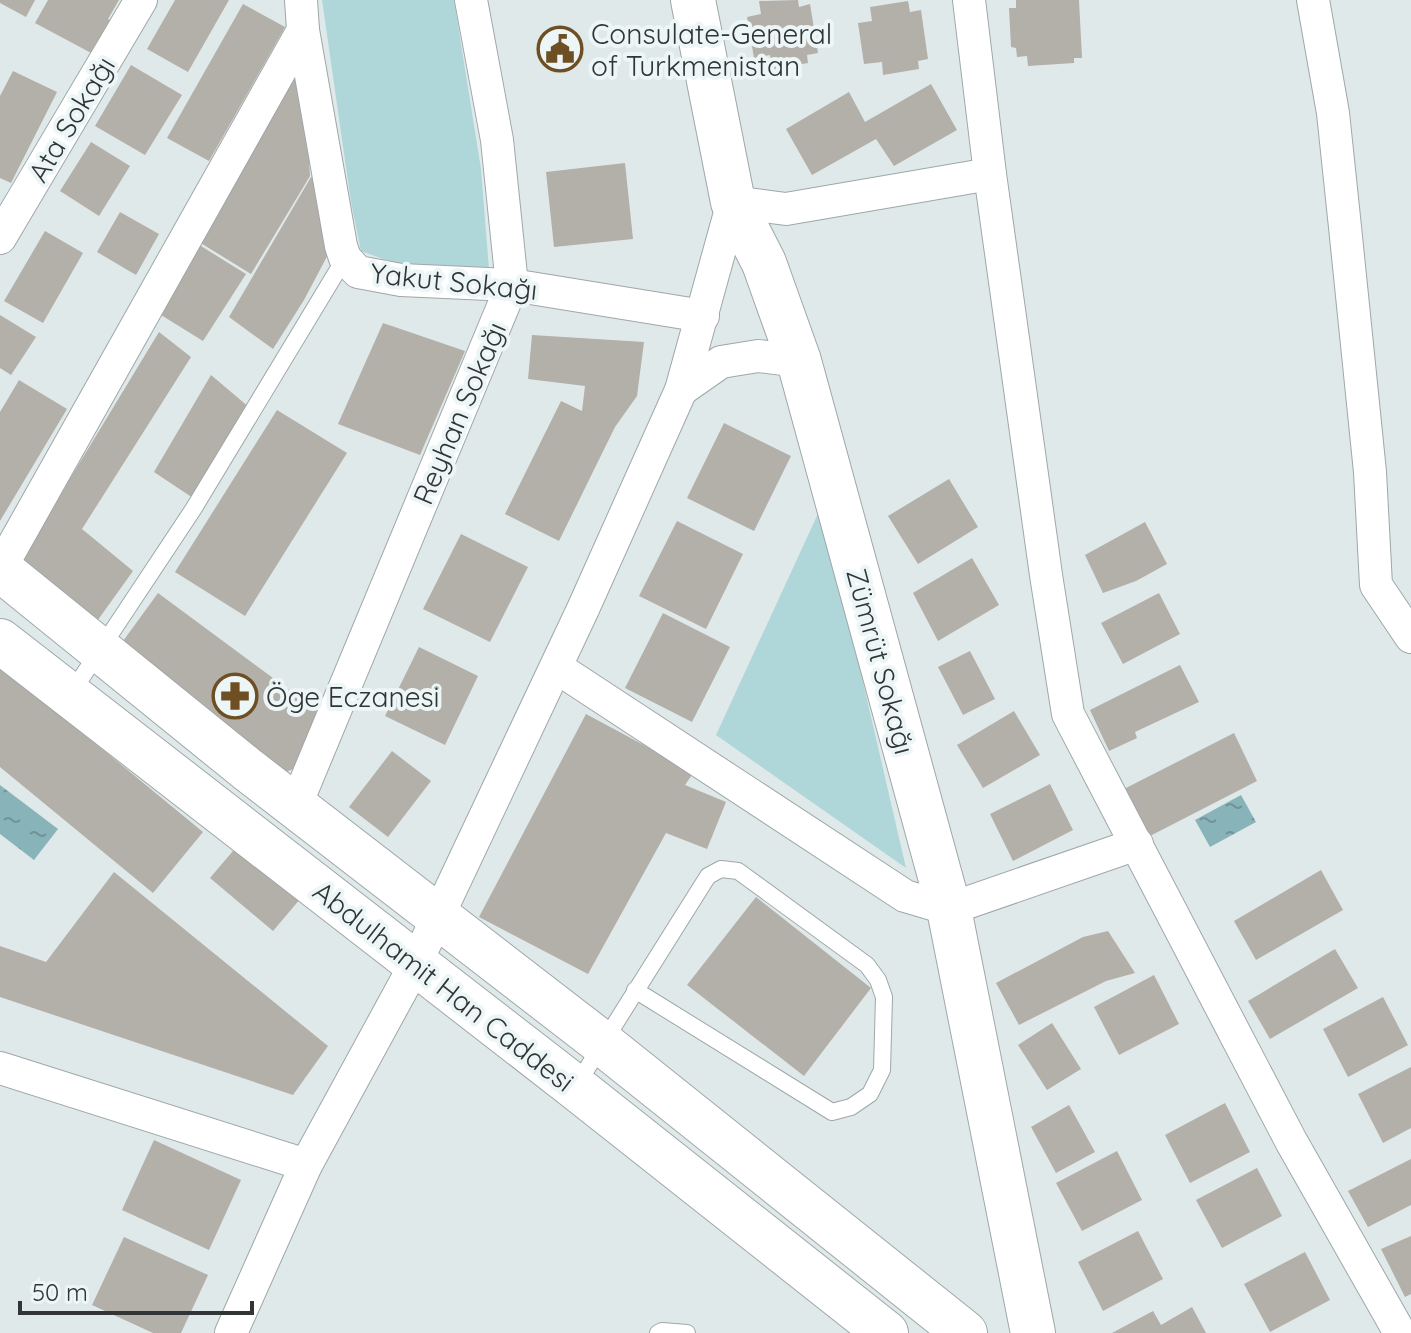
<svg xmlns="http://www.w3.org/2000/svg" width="1411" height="1333" viewBox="0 0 1411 1333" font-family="Quicksand,sans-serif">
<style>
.green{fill:#afd6d9}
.water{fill:url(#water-ripples)}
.building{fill:#b3afa9}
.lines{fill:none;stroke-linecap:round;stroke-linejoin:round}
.lane-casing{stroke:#9fa7a8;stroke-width:18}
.street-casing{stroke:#9fa7a8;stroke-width:34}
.secondary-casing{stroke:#9fa7a8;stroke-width:46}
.lane{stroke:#fff;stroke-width:16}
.street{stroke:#fff;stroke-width:32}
.secondary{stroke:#fff;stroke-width:44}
.labels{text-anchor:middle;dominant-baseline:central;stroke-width:8;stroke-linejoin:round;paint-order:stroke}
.poi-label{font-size:28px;fill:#323535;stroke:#edf6f7;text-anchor:start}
.street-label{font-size:28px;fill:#323535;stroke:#edf6f7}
</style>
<defs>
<pattern id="water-ripples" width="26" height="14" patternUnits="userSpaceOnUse" patternTransform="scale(2)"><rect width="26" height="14" fill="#88b4b9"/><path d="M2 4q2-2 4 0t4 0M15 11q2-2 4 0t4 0" fill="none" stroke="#709397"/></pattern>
</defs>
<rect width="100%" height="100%" fill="#e0e9ea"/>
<!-- green -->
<g class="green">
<path d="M322,0H454L481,169L489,269L408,268L361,251L351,202Z"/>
<path d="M822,505L906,868L716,735Z"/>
</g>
<!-- water -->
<g class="water">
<path d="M0,785L58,829L34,860L0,834Z"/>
<path d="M1241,795L1256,822L1210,847L1195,820Z"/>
</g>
<!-- building -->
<g class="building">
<path d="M0,0H35L26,17L0,3Z"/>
<path d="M48,0H119L108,19L111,21L93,54L35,23Z"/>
<path d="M175,0H229L188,72L147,49Z"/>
<path d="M798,0L799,7L810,4L818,53L807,55L808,63L773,69L770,55L754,58L747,17L761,14L759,1Z"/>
<path d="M1016,0H1079L1082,58H1074V63L1028,66L1027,56L1017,57L1016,48L1011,47L1009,8H1016Z"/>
<path d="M908,1L910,12L921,10L928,59L918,61L919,69L883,75L882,62L864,64L858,23L872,21L870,7Z"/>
<path d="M243,4L285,27L209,161L167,138Z"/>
<path d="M303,60L310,176L251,274L199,242Z"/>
<path d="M131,65L182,95L145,155L95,126Z"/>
<path d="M13,71L57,92L11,183L0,178V96Z"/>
<path d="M931,84L957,130L894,166L876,139L812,175L786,129L849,92L865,122Z"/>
<path d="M91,142L130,166L99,216L60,191Z"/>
<path d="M625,163L633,239L554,247L546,172Z"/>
<path d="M311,177L321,183L332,247L304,300L273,349L229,317Z"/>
<path d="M120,212L159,234L136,275L97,252Z"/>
<path d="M45,231L83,253L43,323L4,301Z"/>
<path d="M196,243L246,274L203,341L153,310Z"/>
<path d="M0,315L36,337L11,375L0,368Z"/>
<path d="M383,323L465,351L420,455L338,424Z"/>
<path d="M159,332L191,357L82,529L133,571L95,624L12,556L54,505Z"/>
<path d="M532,335L644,342L637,396L615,427L559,541L505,514L561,401L582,411L585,386L528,379Z"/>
<path d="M211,375L250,408L196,500L154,472Z"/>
<path d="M19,380L67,409L0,521V412Z"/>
<path d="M277,410L347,453L245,616L175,572Z"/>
<path d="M724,423L791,456L754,531L687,498Z"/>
<path d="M949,479L978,527L918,564L888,516Z"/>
<path d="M677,521L743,554L706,629L639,596Z"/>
<path d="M1145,522L1167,564L1136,581L1103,593L1085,555Z"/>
<path d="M461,534L528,567L490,642L423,609Z"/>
<path d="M972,558L999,605L938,641L913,593Z"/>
<path d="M158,593L319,712L293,769L277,776L118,648Z"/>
<path d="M1159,593L1180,634L1123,664L1101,623Z"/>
<path d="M663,613L730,647L692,722L625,688Z"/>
<path d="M419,647L478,676L445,745L385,716Z"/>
<path d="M970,651L995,699L963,715L938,667Z"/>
<path d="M0,665L203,832L153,893L0,767Z"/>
<path d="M1180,665L1199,702L1135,732L1137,738L1109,751L1090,710Z"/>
<path d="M1014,711L1040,755L983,788L957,745Z"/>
<path d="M586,714L694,772L685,785L726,802L707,849L666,833L588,974L479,917Z"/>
<path d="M1234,733L1257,781L1148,837L1124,789Z"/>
<path d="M392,751L431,781L388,837L349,807Z"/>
<path d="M1050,784L1073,830L1013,861L990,814Z"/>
<path d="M238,845L301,898L273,931L210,878Z"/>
<path d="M1321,870L1343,910L1256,960L1234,921Z"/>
<path d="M114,872L328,1046L293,1095L0,997V946L46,962Z"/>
<path d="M756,897L871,988L804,1076L687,985Z"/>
<path d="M1108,931L1135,973L1106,981L1019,1025L996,983L1083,937Z"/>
<path d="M1335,949L1358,988L1270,1039L1248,1001Z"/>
<path d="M1154,975L1179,1024L1119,1055L1094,1007Z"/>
<path d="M1383,997L1408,1045L1348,1077L1323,1029Z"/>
<path d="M1052,1023L1081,1069L1047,1090L1018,1045Z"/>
<path d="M1411,1067V1128L1383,1143L1358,1094Z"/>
<path d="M1225,1103L1250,1152L1190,1183L1165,1135Z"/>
<path d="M1069,1105L1095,1152L1056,1173L1031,1127Z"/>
<path d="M154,1140L241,1180L209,1250L122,1210Z"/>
<path d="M1117,1151L1142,1200L1082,1231L1056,1183Z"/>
<path d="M1411,1159V1205L1368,1227L1348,1191Z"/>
<path d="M1257,1168L1282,1216L1222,1248L1196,1200Z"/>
<path d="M1138,1231L1163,1279L1103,1311L1078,1262Z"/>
<path d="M1411,1236V1294L1405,1297L1381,1249Z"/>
<path d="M124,1237L208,1275L181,1333H153L92,1305Z"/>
<path d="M1305,1252L1330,1300L1270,1332L1244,1284Z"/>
<path d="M1192,1307L1206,1333H1112L1153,1311L1161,1325Z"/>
</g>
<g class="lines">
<!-- lane casing -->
<g class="lane-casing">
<g id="lane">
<path d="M70,695L194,508L345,258"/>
<path d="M576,1086L708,876L721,869L738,871L867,965L878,980L884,997L882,1070L870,1094L851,1107L832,1112L635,990"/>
<path d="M658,1333L662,1331L687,1333"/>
</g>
</g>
<!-- street casing -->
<g class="street-casing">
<g id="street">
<path d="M969,0L990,174L1046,575L1068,714L1291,1141L1400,1333"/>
<path d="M1313,0L1333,113L1345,227L1370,472L1376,585L1411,637"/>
<path d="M303,30L341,246L345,258L358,272L401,280L512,285L703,316"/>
<path d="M0,238L141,0"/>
<path d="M681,390L721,362L758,356L799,361"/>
<path d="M0,569L303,30L301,0"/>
<path d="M556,667L905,896L949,909L1137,844"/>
<path d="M295,807L512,285L497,140L471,0"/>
<path d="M0,1068L306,1165"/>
<path d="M231,1333L306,1165L415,965L583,609L681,390L733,202L786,209L990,174"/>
</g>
</g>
<!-- secondary casing -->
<g class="secondary-casing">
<g id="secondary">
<path d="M693,0L733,202L764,263L799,361L949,909L1033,1333"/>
<path d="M0,569L247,769L602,1043L965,1333"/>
<path d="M0,641L575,1087L886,1333"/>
</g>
</g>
<!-- lane -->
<use href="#lane" class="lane"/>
<!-- street -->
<use href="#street" class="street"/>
<!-- secondary -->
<use href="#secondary" class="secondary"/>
</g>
<!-- icons -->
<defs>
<g id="civic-ring" transform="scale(2.3)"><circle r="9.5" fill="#edf6f7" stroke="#6e4f24" stroke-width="1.5"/><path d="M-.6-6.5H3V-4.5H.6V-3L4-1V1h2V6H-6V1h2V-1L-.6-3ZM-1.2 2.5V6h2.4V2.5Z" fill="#6e4f24"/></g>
<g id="pharmacy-ring" transform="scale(2.3)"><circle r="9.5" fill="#edf6f7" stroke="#6e4f24" stroke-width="1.5"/><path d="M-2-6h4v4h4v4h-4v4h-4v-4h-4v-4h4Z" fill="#6e4f24"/></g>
</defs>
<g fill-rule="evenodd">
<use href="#civic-ring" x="560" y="49"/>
<use href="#pharmacy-ring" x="235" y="696"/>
</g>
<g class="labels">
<!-- poi labels -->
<g class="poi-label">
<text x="591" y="33">Consulate-General<tspan x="591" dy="32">of Turkmenistan</tspan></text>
<text x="266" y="696">Öge Eczanesi</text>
</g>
<!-- street labels -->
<g class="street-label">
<text transform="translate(71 119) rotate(-59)">Ata Sokağı</text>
<text transform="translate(454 281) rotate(6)">Yakut Sokağı</text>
<text transform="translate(459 413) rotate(-67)">Reyhan Sokağı</text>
<text transform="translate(881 661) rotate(75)">Zümrüt Sokağı</text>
<text transform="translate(444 986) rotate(38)">Abdulhamit Han Caddesi</text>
</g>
</g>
<!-- scale -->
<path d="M20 1301v12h232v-12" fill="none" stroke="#323535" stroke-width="4"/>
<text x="32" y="1301" font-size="24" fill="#323535" stroke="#edf6f7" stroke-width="6" paint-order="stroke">50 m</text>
</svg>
